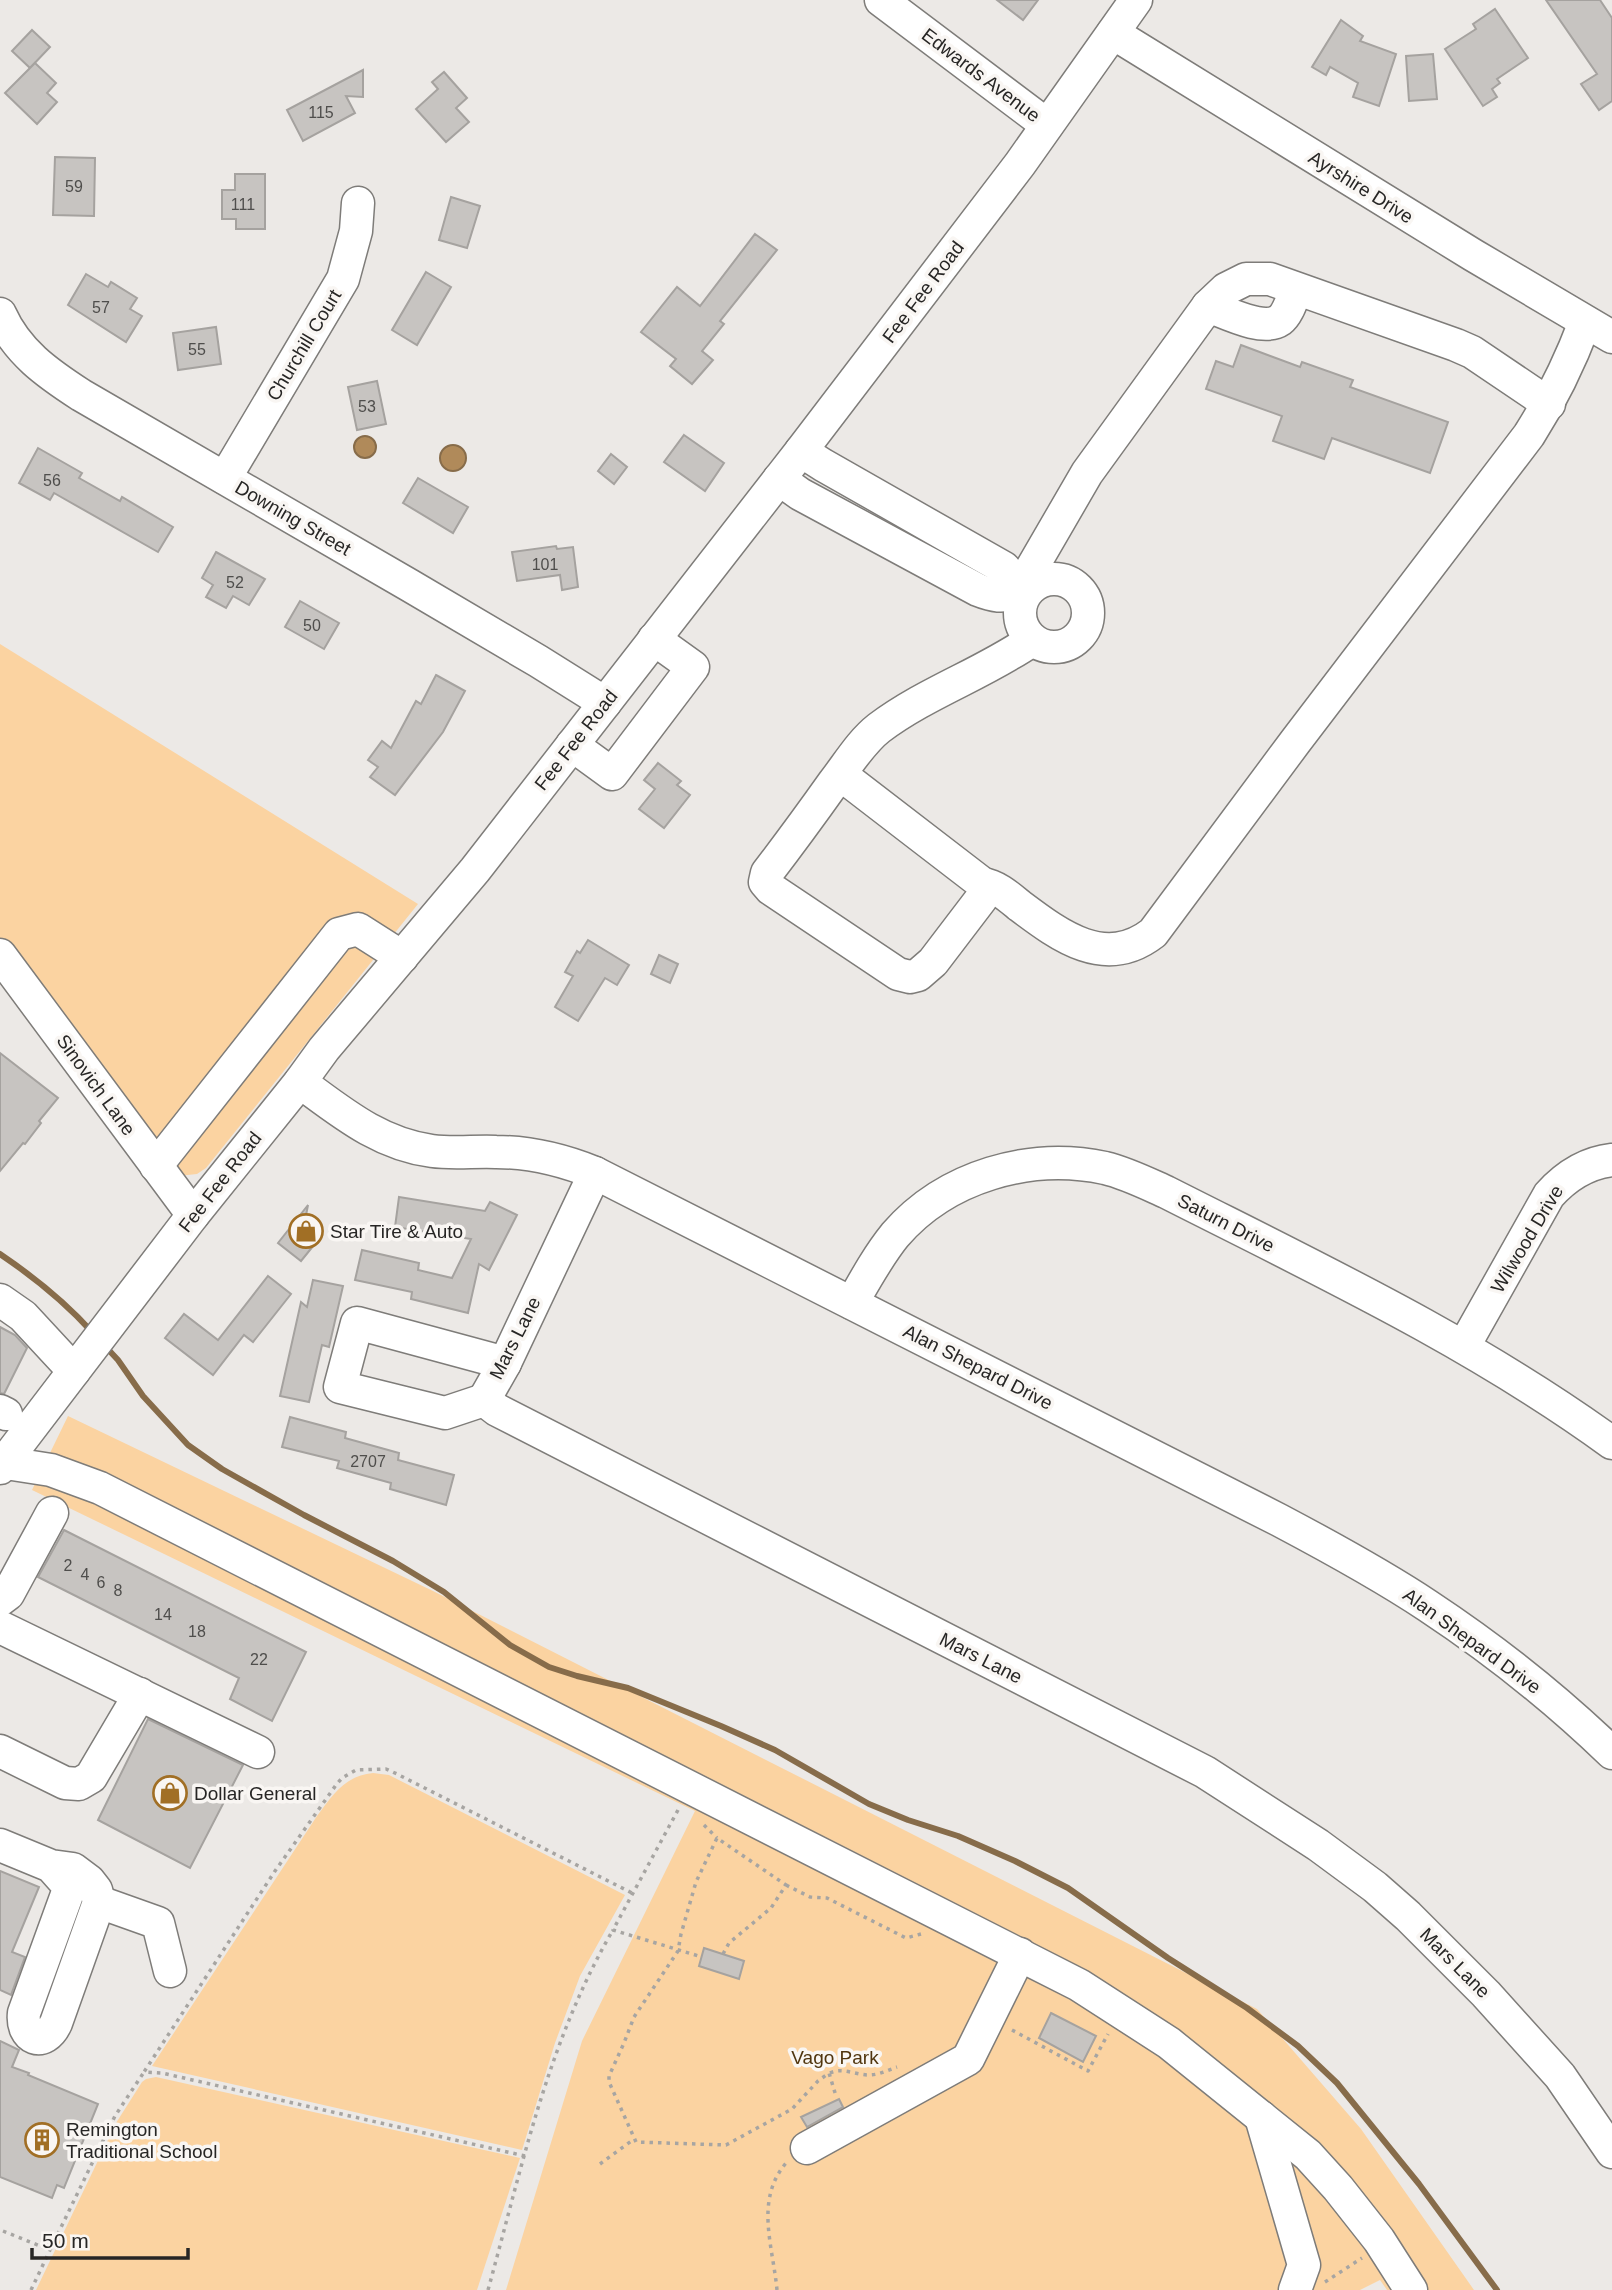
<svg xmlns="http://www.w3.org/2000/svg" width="1612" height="2290" viewBox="0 0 1612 2290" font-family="Arial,sans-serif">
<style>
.green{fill:#fbd3a1}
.water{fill:#b08a5a;stroke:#876c4a;stroke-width:2}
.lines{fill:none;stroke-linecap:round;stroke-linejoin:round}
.stream{stroke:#876c4a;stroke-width:6}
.building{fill:#c7c4c1;stroke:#a5a29f;stroke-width:2}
.minor-casing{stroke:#7e7c79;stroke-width:35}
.path{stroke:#a7a5a2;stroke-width:3.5;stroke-dasharray:3.5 5;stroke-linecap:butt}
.minor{stroke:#fff;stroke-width:32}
.labels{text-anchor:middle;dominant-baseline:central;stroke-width:7;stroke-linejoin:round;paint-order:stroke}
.number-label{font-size:16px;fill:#4f4e4c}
.street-label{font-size:19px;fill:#272625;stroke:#f9f6f3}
.poi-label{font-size:19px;fill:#272625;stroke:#f9f6f3;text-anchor:start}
.park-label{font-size:19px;fill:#50350e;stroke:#f9f6f3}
</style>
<rect width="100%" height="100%" fill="#ece9e6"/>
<!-- green -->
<g class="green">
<path d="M0,644L418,904L206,1168L197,1174L178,1176L0,945Z"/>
<path d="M68,1416L433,1591L1257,2009L1361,2129L1474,2290H1387L1380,2280L1360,2290H506L582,2041L695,1811L32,1490Z"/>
<path d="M373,1773L389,1775L625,1895L580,1976L555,2043L522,2150L152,2066L317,1816C333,1795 344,1776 373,1773Z"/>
<path d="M156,2077L520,2158L477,2290H36L116,2123L142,2082L146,2079Z"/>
</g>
<!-- water -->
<g class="water">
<circle cx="365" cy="447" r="11"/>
<circle cx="453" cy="458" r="13"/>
</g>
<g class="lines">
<!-- stream -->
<g class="stream">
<path d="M0,1254C34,1277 64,1301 92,1332"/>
<path d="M104,1345L118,1360L143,1396L188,1445L222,1469L304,1515L393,1561L444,1592L510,1645L549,1667L577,1676L628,1688L721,1726L775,1750L869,1804L908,1820L958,1836L1015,1861L1068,1888L1168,1958L1247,2008L1298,2046L1337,2083L1419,2184L1497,2290"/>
</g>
</g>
<!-- building -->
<g class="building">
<path d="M997,0H1038L1023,20Z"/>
<path d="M1546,0H1600L1612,18V101L1599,110L1581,84L1597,74Z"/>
<path d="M1495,9L1528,58L1497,79L1500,83L1492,89L1497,97L1483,106L1445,49L1476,29L1473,24Z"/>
<path d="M1341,20L1363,36L1360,41L1396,54L1379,106L1353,97L1358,83L1330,67L1326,75L1312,67Z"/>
<path d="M32,30L50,47L30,68L12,51Z"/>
<path d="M1433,54L1437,99L1409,101L1406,56Z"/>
<path d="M35,63L56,83L47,93L57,102L37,124L5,93Z"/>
<path d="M363,70V97L346,96L355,113L303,141L287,110Z"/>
<path d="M444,72L467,98L456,108L469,122L446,142L416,109L438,89L432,82Z"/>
<path d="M55,157L95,158L94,216L53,215Z"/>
<path d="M235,174H265V229H236V219H222V190H235Z"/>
<path d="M451,197L480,206L467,248L439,240Z"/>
<path d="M755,234L777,250L720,321L724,324L702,351L713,360L692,384L670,366L676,359L641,332L677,287L700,306Z"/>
<path d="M426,272L451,287L417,345L392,330Z"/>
<path d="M86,274L108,287L111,282L137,298L130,309L142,316L126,342L68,305Z"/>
<path d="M216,327L221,364L178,370L173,333Z"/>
<path d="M1241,345L1300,367L1302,362L1353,380L1350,387L1448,422L1430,473L1332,438L1324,459L1273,441L1282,416L1206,389L1216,361L1233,367Z"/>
<path d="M377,381L386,424L357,430L348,387Z"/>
<path d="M684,435L724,463L705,491L664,462Z"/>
<path d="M38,448L82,473L79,478L120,501L122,497L173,527L158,552L54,493L50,500L19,483Z"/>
<path d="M611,454L627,467L614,484L598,471Z"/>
<path d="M418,478L468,507L453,533L403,503Z"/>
<path d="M556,546L557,549L573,547L578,587L562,590L560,575L517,581L512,552Z"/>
<path d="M216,552L265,579L249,605L233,596L226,608L206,597L213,585L202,578Z"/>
<path d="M300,601L339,623L324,649L285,627Z"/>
<path d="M436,675L465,691L443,732L395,795L370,777L378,767L368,760L382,741L391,748L416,701L421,704Z"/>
<path d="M658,763L681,781L677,785L690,795L664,828L639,809L655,789L644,780Z"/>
<path d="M588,940L629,965L617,985L605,978L578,1021L555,1007L573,976L565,972L577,951L580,953Z"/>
<path d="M659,955L678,964L670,983L651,974Z"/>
<path d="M0,1053L58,1098L39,1121L41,1123L25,1144L23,1143L0,1171Z"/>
<path d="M399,1197L485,1211L490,1202L517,1215L489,1270L479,1264L468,1313L411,1299L412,1292L355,1280L362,1250L419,1263L418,1270L452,1278L471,1239L395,1227Z"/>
<path d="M308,1205L302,1236L318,1240L301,1261L278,1243Z"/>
<path d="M268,1276L291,1294L253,1342L244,1335L213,1375L165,1338L184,1314L218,1340Z"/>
<path d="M313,1280L343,1286L329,1347L322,1345L309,1402L280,1396L301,1302L307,1307Z"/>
<path d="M0,1327L15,1335L27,1348L4,1394L0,1393Z"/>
<path d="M290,1417L346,1432L345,1438L399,1453L398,1460L454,1475L446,1505L390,1489L391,1483L337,1468L339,1461L282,1447Z"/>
<path d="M64,1530L306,1652L272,1721L230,1699L239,1678L38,1577Z"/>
<path d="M148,1719L243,1765L190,1868L98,1820Z"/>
<path d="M0,1871L39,1887L12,1952L25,1957L11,1995L0,1990Z"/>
<path d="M704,1948L744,1961L739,1979L699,1966Z"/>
<path d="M1051,2013L1096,2036L1083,2062L1039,2038Z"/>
<path d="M0,2041L19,2050L12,2067L29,2073L28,2075L98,2104L64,2188L57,2185L52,2198L0,2177Z"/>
<path d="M839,2099L843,2107L807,2127L801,2117Z"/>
</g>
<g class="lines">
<!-- minor casing -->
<g class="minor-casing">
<g id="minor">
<path d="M881,0L1047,125"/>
<path d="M1113,33L1473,255L1612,337"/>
<path d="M1208,306C1225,312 1263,332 1280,320C1288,314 1292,299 1296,290"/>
<path d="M0,314C17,352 47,373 81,395L409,585L538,661L605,703"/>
<path d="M801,451L823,465L1004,568L1014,579L1018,592L1023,597"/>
<path d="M225,478L343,279L356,231L358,203"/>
<path d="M779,479L800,494L978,590C993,596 1003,598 1018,592L1087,473L1208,306L1226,289L1246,279H1270L1456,345L1472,352L1549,404"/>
<circle cx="1054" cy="613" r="34"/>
<path d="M572,745L612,774L693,667L654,639"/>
<path d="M840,774L983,884V895L981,899L933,962L918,975L910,977L898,974L771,889L765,882L767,873C790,843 812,813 834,782C848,764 861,742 879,728C927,692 983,674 1032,640"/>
<path d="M983,884C997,886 1009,897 1020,906C1060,936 1105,970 1153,933L1295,742L1529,435C1552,399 1570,362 1585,322"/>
<path d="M0,955L193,1215"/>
<path d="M300,1082C341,1112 379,1144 432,1151C453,1154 475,1151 496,1152C532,1152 563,1160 595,1173L1279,1520C1330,1547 1380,1574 1428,1606C1493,1649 1556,1699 1612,1753"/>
<path d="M156,1166L339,934L358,929L402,957"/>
<path d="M595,1173L505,1363L484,1400L497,1410L1205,1772L1318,1845L1375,1887L1408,1916L1486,1994L1560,2076L1612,2152"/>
<path d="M0,1300L23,1316L74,1371"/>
<path d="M852,1303C865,1280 878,1256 895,1235C946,1176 1030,1152 1105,1168C1126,1173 1146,1183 1166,1192C1318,1269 1473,1342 1612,1443"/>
<path d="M1464,1346L1549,1195C1566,1176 1586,1163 1612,1160"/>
<path d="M484,1400L445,1413L340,1387L357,1323L505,1363"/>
<path d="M0,1411L6,1414"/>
<path d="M0,1462L51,1470L100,1488L1079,1985L1169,2043L1308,2155L1338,2188L1379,2240L1411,2290"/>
<path d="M0,1468L193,1215L300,1082L324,1049L475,870L801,451L1020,164L1136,0"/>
<path d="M0,1600L8,1594L52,1513"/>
<path d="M0,1627L258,1752"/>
<path d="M0,1751L65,1783L79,1784L91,1777L140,1694"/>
<path d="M0,1845L51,1866L73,1869L89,1881L96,1890L99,1902L56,2023C44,2049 21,2039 24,2013L69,1889L67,1884L51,1866"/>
<path d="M99,1902L158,1923L170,1971"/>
<path d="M1261,2117L1304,2265L1295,2290"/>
<path d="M807,2148L968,2059L1020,1954"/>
</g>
</g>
<!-- path -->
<g class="path">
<path d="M678,1810L613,1930L702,1957"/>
<path d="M704,1825L717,1838"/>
<path d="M786,1885L810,1897L827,1898L906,1938L921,1934"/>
<path d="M723,1954L729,1943L771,1908L786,1885L717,1838L696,1882L681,1934L678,1951L634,2017L624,2043L609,2076V2082L636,2142L726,2145L792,2109L818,2081L829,2073L836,2096"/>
<path d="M1012,2030L1088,2071L1108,2034"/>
<path d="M830,2073C842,2067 856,2075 869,2075C879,2075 888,2070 897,2067"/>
<path d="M525,2156L162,2073L144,2072L275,1871L336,1785L342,1778L356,1770L386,1769L397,1774L632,1893"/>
<path d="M600,2164L634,2139"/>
<path d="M3,2231L50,2250L115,2116L144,2072"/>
<path d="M1325,2282L1362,2258"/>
<path d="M31,2290L50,2250"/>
<path d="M488,2290C522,2167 548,2041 613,1930"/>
<path d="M777,2290C773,2246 754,2199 787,2162"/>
</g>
<!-- minor -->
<use href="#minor" class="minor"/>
</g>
<!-- icons -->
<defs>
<g id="shop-ring" transform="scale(1.75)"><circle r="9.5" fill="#f9f6f3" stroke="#a16f25" stroke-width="1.5"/><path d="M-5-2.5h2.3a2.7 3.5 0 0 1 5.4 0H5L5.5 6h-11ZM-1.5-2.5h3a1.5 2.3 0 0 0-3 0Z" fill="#a16f25"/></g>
<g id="building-ring" transform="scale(1.75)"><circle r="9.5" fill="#f9f6f3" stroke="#a16f25" stroke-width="1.5"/><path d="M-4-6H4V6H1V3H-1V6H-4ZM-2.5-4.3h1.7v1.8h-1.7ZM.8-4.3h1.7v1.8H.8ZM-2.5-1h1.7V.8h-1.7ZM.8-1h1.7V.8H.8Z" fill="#a16f25"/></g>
</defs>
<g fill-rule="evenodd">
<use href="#shop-ring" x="306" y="1231"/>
<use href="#shop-ring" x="170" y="1793"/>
<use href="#building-ring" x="42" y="2140"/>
</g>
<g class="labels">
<!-- number labels -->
<g class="number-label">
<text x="321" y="112">115</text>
<text x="74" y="186">59</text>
<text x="243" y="204">111</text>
<text x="101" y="307">57</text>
<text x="197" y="349">55</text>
<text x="367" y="406">53</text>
<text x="52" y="480">56</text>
<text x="545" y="564">101</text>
<text x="235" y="582">52</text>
<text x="312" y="625">50</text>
<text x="368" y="1461">2707</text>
<text x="68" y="1565">2</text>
<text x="85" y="1574">4</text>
<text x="101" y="1582">6</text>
<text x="118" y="1590">8</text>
<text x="163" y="1614">14</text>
<text x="197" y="1631">18</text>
<text x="259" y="1659">22</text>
</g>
<!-- street labels -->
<g class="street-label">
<text transform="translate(981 75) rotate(37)">Edwards Avenue</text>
<text transform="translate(1361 187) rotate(32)">Ayrshire Drive</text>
<text transform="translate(923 292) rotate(-53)">Fee Fee Road</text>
<text transform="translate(304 345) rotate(-59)">Churchill Court</text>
<text transform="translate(293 518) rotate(30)">Downing Street</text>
<text transform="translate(576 740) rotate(-52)">Fee Fee Road</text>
<text transform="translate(96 1085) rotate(54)">Sinovich Lane</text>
<text transform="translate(220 1182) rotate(-52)">Fee Fee Road</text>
<text transform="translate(1226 1223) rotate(27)">Saturn Drive</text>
<text transform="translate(1527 1239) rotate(-59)">Wilwood Drive</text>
<text transform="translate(515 1338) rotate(-63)">Mars Lane</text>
<text transform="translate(978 1367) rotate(27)">Alan Shepard Drive</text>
<text transform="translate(1472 1641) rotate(36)">Alan Shepard Drive</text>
<text transform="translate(981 1658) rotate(27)">Mars Lane</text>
<text transform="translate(1455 1963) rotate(45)">Mars Lane</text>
</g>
<!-- poi labels -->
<g class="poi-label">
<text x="330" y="1231">Star Tire &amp; Auto</text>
<text x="194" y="1793">Dollar General</text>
<text x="66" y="2129">Remington<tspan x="66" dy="22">Traditional School</tspan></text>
</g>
<!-- park labels -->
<g class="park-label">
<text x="835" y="2057">Vago Park</text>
</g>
</g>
<!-- scale -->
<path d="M32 2248v10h156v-10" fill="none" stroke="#272625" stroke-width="3.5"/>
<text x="42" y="2248" font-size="21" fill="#272625" stroke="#f9f6f3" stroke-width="5" paint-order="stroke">50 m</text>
</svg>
